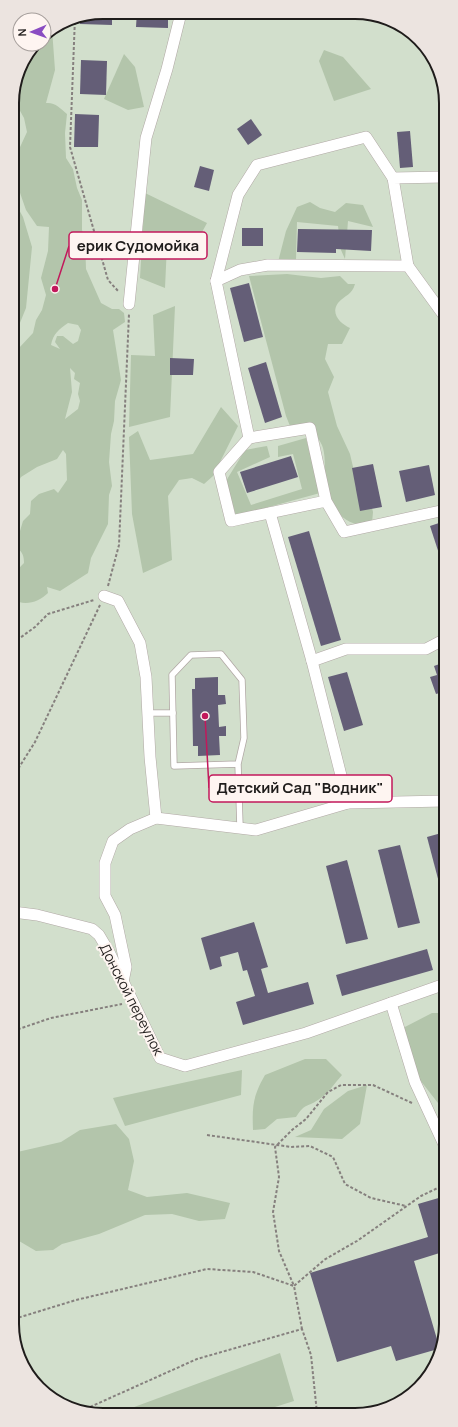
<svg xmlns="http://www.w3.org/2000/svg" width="458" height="1427" viewBox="0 0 458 1427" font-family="Manrope,sans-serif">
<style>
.green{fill:#d2dfcc}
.forest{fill:#b3c5ab;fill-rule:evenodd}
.building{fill:#645e77}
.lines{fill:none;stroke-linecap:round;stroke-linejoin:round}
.lane-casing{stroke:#b1a8a5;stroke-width:7}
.street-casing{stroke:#b1a8a5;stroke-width:12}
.path{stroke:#86807e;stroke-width:2;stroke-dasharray:3 2;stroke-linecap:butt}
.lane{stroke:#fff;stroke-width:5.5}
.street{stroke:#fff;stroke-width:11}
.labels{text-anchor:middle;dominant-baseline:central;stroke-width:4;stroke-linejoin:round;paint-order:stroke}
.street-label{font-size:14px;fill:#1f1c1b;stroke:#fef5f1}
.rim{fill:none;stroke:#1f1c1b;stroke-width:2}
.leader{fill:none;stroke:#c2185b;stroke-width:1.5}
.callout-dot{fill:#c2185b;stroke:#fef5f1;stroke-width:1.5}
.callout{fill:#fef5f1;stroke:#c2185b;stroke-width:1.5}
.callout-label{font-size:15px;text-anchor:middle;font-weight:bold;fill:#1f1c1b}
</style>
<rect width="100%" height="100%" fill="#fef5f1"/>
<!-- green -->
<path class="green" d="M103,12L373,14L420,39L444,85L446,1330L424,1384L373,1413H85L38,1388L14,1342L12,97L21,63L36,44H44V34L68,19Z"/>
<!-- forest -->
<g class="forest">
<path d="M52,29L55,70L46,103C55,102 60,108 67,114L65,133L66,158L73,169L77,188L82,200V230L85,239L86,269L101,303L112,309H119L124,313L125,322L113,330L121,380L115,401L114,421L111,434L109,462L112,486L109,495L108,524L91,558L88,573L60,591L47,587L48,593C39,602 24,607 13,599C13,584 12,574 24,563C24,557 23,552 17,548L13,558L12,197L23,217L32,247L26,308L13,340V349L19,348L33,333L36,320L42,310L46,295L41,278L48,251L49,227L37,226L26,210L19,190L15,158L27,132L24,118L19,109L14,106L12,108V97L21,63L36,44H44V34ZM68,323L78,325L81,330L78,341L73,344L63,336H57L55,342L60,349L51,345C53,334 59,329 68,323ZM70,368L75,373L74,379L80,383L78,394L80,401L78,409L65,419L72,392ZM63,450L66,454L67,480L58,493L54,489L39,494L31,501L30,514L23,521L20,531L17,513L16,486L21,477L37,467L57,459Z"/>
<path d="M324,50L343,57L371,89L334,101L319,61Z"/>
<path d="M124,54L135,67L144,107L128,110L104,99Z"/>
<path d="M145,193L207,223L201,234L183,235L167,245L165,288L140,278Z"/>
<path d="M310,202L320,208L335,212L346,203L363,205L373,227L348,221L345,259L341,250L338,226L297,222L296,260L278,262L286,231L297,207Z"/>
<path d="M287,274L321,278L340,276L348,284H355C352,295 345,295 338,303C330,314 341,324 350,328L342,344H328L325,359L334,377L328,392L337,426L350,454L357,484L368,492L373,512L372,523C344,530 331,508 326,482C324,472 326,459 323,448C321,440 312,432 308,425L292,431L286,416L249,276Z"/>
<path d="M175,306L170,417L129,427L131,355L155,356L153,315Z"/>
<path d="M221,407L238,426L213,476L204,484L192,478L179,480L168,496L172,560L143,573L132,514L129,437L138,431L150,460L193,454Z"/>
<path d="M306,438L320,493L236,516L226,481L245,450L267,446L270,457L237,472L251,505L302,489L293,454L278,457V446Z"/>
<path d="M432,1013H445L446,1129L443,1128L438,1103L420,1080L403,1028Z"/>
<path d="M305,1059H326L342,1075C334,1084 328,1094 318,1100C306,1108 306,1102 296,1117L277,1119L265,1129L253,1130C252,1106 253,1096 265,1075Z"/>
<path d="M242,1070L241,1095L125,1126L113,1098Z"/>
<path d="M367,1085L360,1124L342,1139L295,1137L311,1130L324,1109L348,1091Z"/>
<path d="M116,1124L129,1139L134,1161L128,1190L147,1197L187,1193L230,1203L225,1219L199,1221L172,1214L145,1215L99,1234L62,1244L53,1250L36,1251L14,1238V1209L16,1188L14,1189L13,1153L61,1142L80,1130Z"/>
<path d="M280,1353L294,1401L256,1413H118Z"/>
</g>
<!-- building -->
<g class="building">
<path d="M103,12H112V25L80,24L81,16Z"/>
<path d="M137,12H168V28L136,27Z"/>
<path d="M81,60L107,61L106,95L80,94Z"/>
<path d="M75,114L99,115L98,147H74Z"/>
<path d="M251,119L262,135L248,145L237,129Z"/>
<path d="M410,131L413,167L400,168L397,132Z"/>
<path d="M200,166L214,170L209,191L194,187Z"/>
<rect x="242" y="228" width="21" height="18"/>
<path d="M298,229L372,230L371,251L336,249V253L297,252Z"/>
<path d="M249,283L263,337L244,342L230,288Z"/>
<path d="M170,358L194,359L193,375H170Z"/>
<path d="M266,362L282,417L265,423L248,368Z"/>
<path d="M291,456L298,477L247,493L240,472Z"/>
<path d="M373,464L382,507L360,511L352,468Z"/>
<path d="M429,465L435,495L406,502L399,471Z"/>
<path d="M445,521V565L443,566L430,526Z"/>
<path d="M309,531L341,640L321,646L288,537Z"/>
<path d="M445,662V694L443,692L436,694L430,677L437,675L434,666Z"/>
<path d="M347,672L363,725L344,731L328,677Z"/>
<path d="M218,677V695H225L226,704L218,705L219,727L226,726V736H219L220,755L198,756V746H193L192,689H195V678Z"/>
<path d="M445,832V893L442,894L427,837Z"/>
<path d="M400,845L420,923L398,928L378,850Z"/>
<path d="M347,860L368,939L346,944L326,866Z"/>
<path d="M254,922L268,967L261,969L268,993L308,982L314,1004L243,1025L236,1002L255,996L247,970L243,971L238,952L220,957L222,966L210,970L201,938Z"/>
<path d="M427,949L433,970L342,996L336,975Z"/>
<path d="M442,1197L446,1211V1251L414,1261L439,1346L438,1349L396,1361L391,1346L337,1362L310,1273L428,1237L418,1204Z"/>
</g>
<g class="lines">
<!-- lane casing -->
<g class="lane-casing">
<g id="lane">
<path d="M148,713H173"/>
<path d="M238,764L244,738L242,680L221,654L191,655L172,675L174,766L238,764L240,827"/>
</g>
</g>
<!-- street casing -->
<g class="street-casing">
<g id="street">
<path d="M408,266L393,178L444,177"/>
<path d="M216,281L238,195L257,165L366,137L393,178"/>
<path d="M129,304L146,138L167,69L181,13"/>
<path d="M249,438L216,281L240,270L268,265L408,266L445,317"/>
<path d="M326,501L231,521L219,472L249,438L310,428L326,501L344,532L445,510"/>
<path d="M270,513L312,661L348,803"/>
<path d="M104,596L118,601L140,643L146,677L150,757L156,818"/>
<path d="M312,661L346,649H426L445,639"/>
<path d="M13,912L37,915L92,929L99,935L109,952L160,1058L185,1066L306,1033L445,984"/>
<path d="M123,982L126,967L115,915L105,896V863L113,841L130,829L156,818L256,830L348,803L445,801"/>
<path d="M391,1003L415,1082L446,1149"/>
</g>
</g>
<!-- path -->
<g class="path">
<path d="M75,17L70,147L108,280L119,292"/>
<path d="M108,586L119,545L129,314"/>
<path d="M13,643L35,627L48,614L94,600"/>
<path d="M13,777L35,742L100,605"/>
<path d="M13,1031L51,1018L122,1004"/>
<path d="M412,1103L373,1085H341L328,1092L306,1119L292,1130L275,1147L279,1177L273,1212L279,1251L294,1286L324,1260L357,1241L421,1196L446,1184"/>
<path d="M207,1135L291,1147L310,1146L333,1157L345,1184L371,1198L406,1206"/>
<path d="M14,1319L76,1300L207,1269L253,1272L294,1286L302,1329"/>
<path d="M81,1411L197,1359L302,1329L311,1355L317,1413"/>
<path d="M306,1413L316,1410"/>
</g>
<!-- lane -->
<use href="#lane" class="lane"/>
<!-- street -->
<use href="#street" class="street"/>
</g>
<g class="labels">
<!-- street labels -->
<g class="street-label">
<text transform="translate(132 999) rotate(63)">Донской переулок</text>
</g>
</g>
<!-- crop -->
<path d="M0 0H458V1427H0ZM103 19H355A84 84 0 0 1 439 103V1324A84 84 0 0 1 355 1408H103A84 84 0 0 1 19 1324V103A84 84 0 0 1 103 19Z" fill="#ece4e0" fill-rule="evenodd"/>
<path class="rim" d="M103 19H355A84 84 0 0 1 439 103V1324A84 84 0 0 1 355 1408H103A84 84 0 0 1 19 1324V103A84 84 0 0 1 103 19Z"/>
<!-- callouts -->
<path class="leader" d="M55 289L69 246M205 716L209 788"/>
<g class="callout-dot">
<circle cx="55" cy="289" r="4"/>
<circle cx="205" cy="716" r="4"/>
</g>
<g class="callout">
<rect x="69" y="232" width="138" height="27" rx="4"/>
<rect x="209" y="775" width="183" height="27" rx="4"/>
</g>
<g class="callout-label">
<text x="138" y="251">ерик Судомойка</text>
<text x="300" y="793">Детский Сад "Водник"</text>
</g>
<!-- north arrow -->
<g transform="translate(32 32) rotate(268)"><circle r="19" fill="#fef5f1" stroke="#a59e9b"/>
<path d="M0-3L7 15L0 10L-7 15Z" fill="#8a4cc2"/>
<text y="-6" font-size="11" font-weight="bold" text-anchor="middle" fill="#1f1c1b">N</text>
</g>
</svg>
